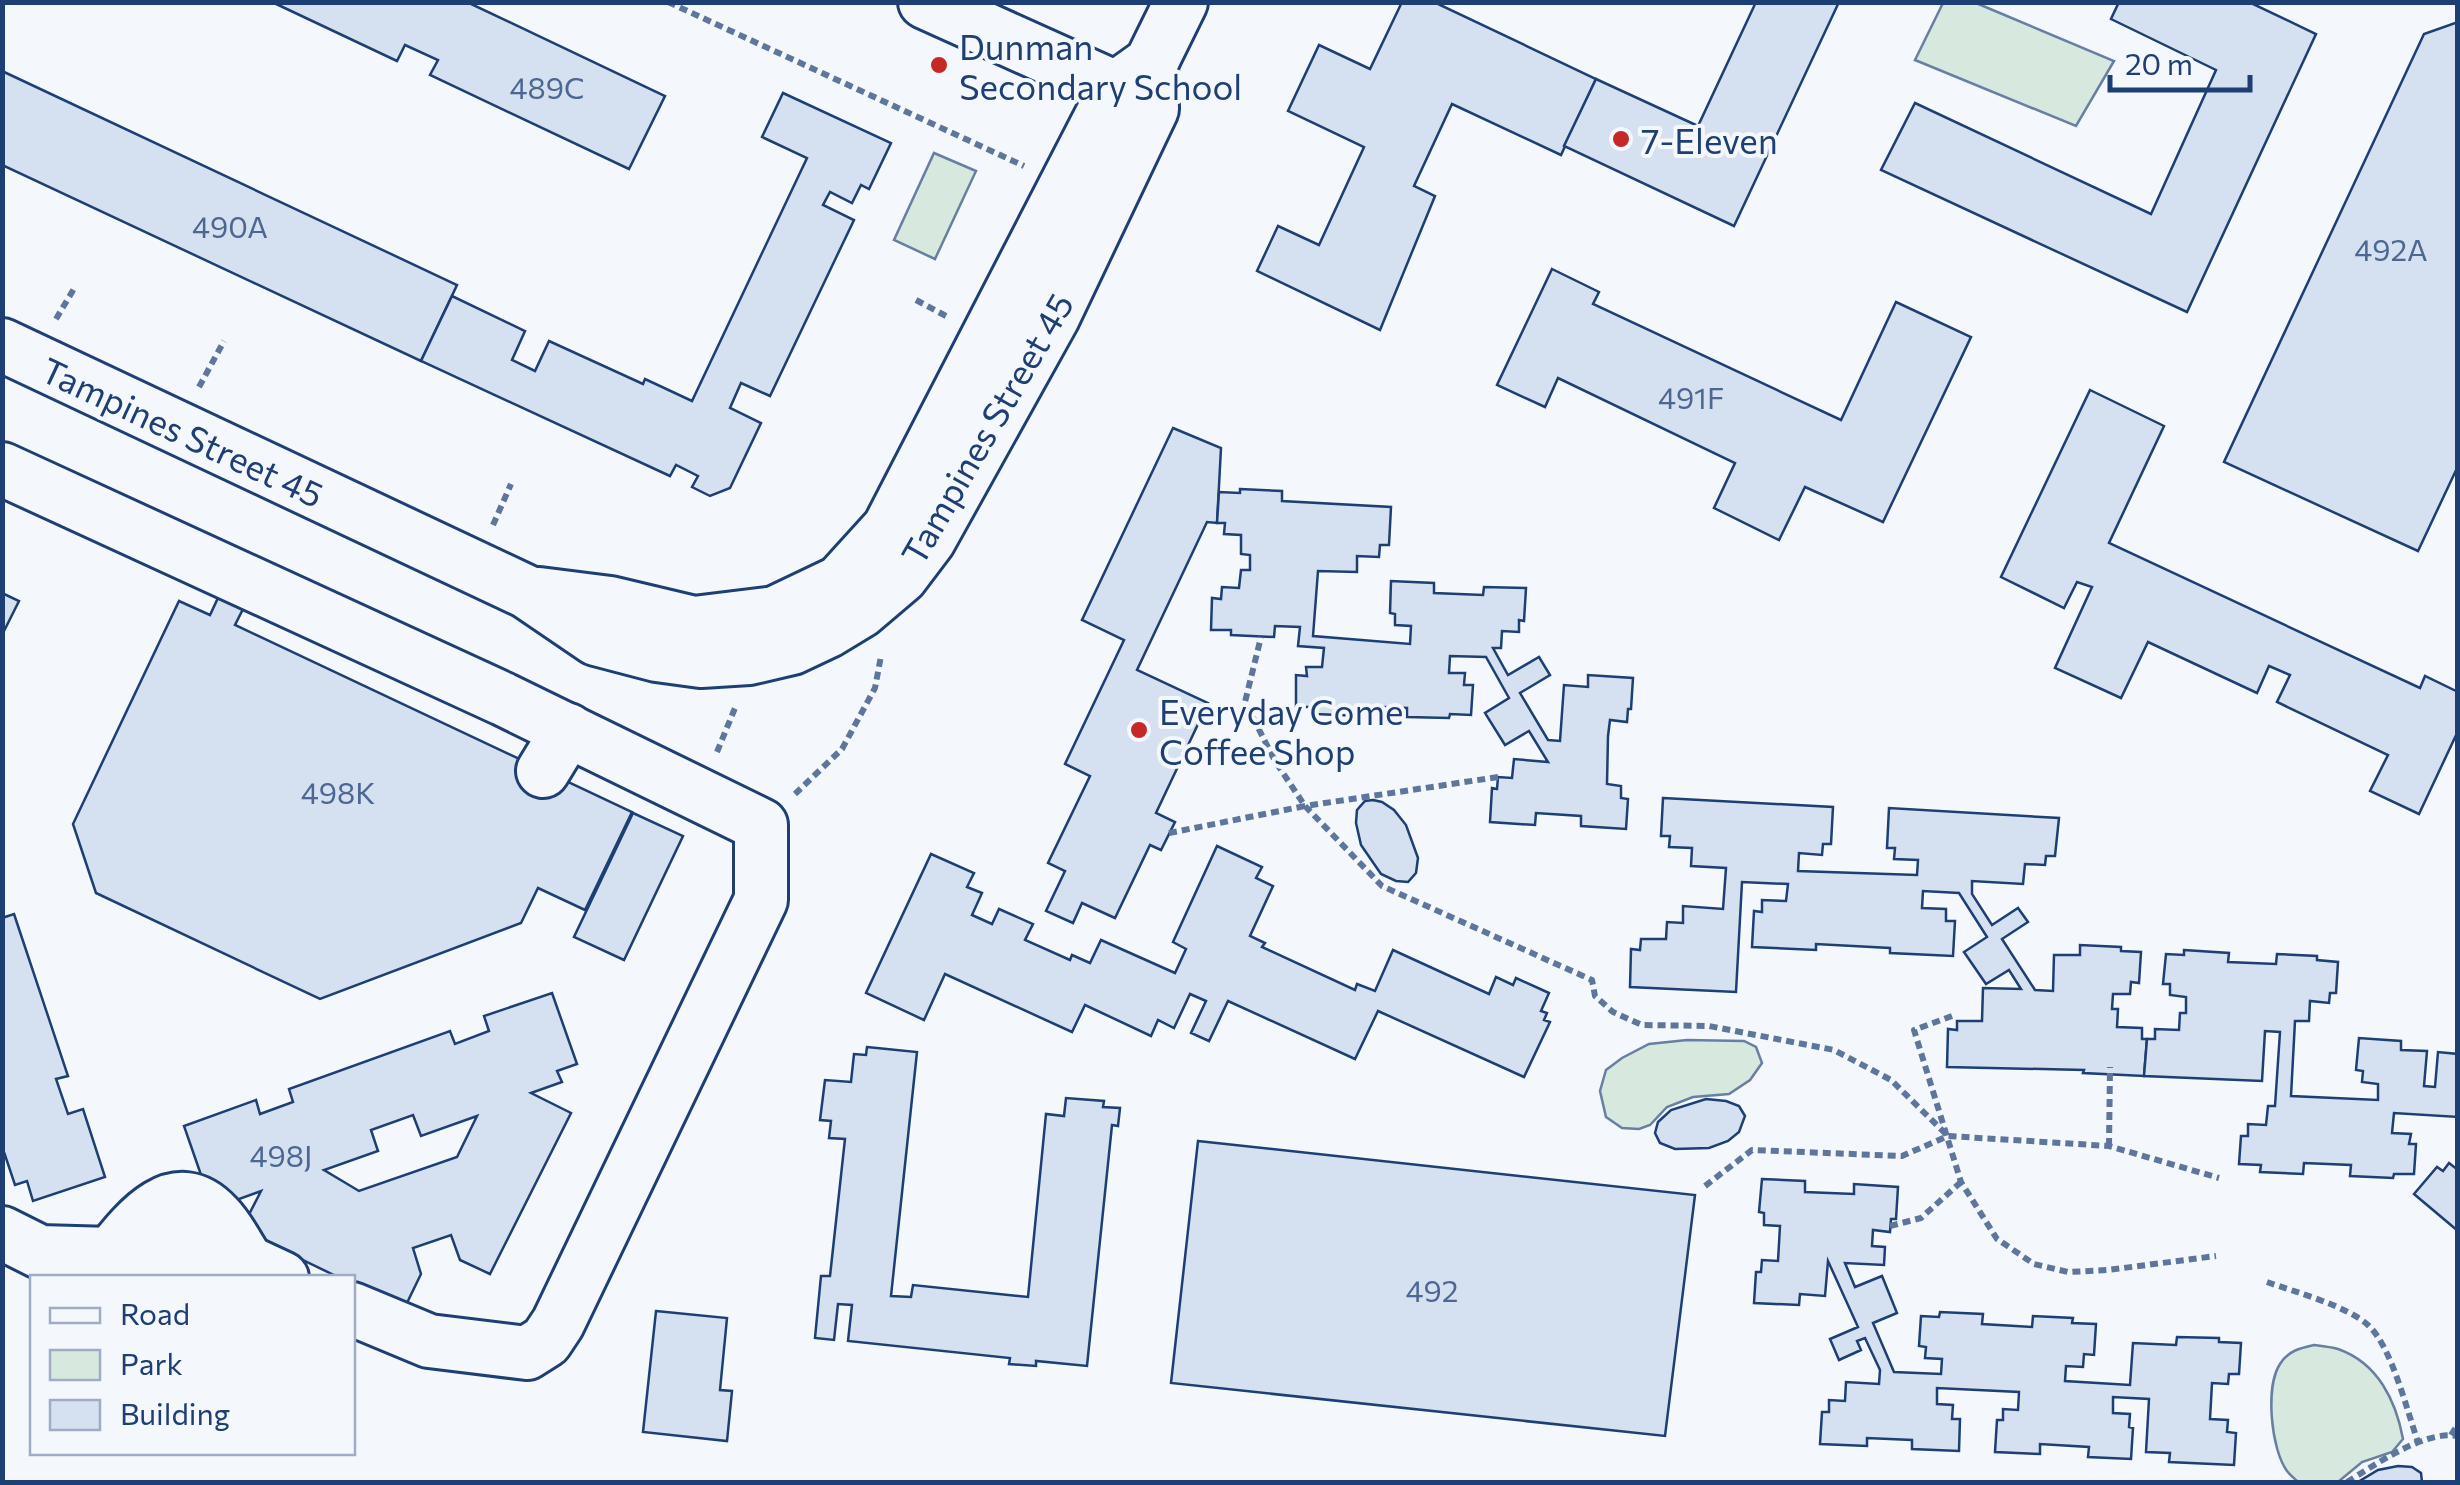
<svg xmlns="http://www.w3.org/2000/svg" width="2460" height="1485" viewBox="0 0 2460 1485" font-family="Commissioner,sans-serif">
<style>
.green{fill:#d7e8df;stroke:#687fa3;stroke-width:2.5}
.building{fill:#d5e0f0;stroke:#1d3f73;stroke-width:2.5;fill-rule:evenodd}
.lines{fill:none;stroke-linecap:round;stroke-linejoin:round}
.minor-casing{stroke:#1d3f73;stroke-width:58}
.path{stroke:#5e769c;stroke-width:6;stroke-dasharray:8 5;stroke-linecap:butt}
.minor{stroke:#f4f7fb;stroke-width:52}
.poi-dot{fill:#c62828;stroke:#f4f7fb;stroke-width:4}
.labels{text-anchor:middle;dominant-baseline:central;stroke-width:8;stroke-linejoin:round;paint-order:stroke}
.number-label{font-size:30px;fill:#4b6792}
.poi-label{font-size:35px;fill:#1d3f73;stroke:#f4f7fb;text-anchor:start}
.street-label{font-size:35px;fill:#1d3f73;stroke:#f4f7fb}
</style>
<rect width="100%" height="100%" fill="#f4f7fb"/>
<!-- green -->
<g class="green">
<path d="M1976,3L2114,61L2076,126L1915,60L1943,3Z"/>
<path d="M934,153L976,171L935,259L894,240Z"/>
<path d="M1687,1040L1744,1041L1756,1047L1762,1063L1750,1080L1729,1094L1693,1097L1667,1107L1650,1125L1639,1129L1622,1128L1606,1117L1600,1091L1606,1070L1622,1058L1649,1044Z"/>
<path d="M2314,1345C2322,1346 2331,1347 2338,1349C2378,1363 2396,1401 2403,1439L2392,1452L2362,1462L2338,1482H2298C2295,1479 2290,1475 2287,1471C2271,1449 2265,1387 2280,1364C2288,1351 2300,1348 2314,1345Z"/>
</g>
<!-- building -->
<g class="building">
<path d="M272,2H467L665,96L629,169L430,75L438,60L405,45L397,61Z"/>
<path d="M1402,2H1434L1596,79L1561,155L1452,104L1414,186L1435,196L1380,330L1257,271L1278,226L1319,245L1364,147L1288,111L1319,45L1370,69Z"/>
<path d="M1756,2H1839L1734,226L1564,146L1596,79L1698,126Z"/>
<path d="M2119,2H2249L2316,34L2187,312L1881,170L1915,103L2151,214L2216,70L2111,19Z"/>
<path d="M2458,22V466L2418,551L2224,462L2424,34Z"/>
<path d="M2,71L457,285L421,361L2,165Z"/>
<path d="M783,93L891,143L869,189L861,185L852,203L830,192L823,205L854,220L770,396L741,383L730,408L761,423L730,488L710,496L692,487L698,476L676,465L670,476L421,361L452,296L525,331L512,360L535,371L549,341L643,384L645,379L692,401L807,158L762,137Z"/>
<path d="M1552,269L1599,292L1593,304L1841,420L1896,302L1971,337L1883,522L1805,487L1779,540L1714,508L1735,463L1558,378L1545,407L1497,385Z"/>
<path d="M2090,390L2164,426L2109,543L2420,688L2425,676L2458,692V731L2419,814L2370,791L2388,755L2277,702L2290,675L2269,666L2257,693L2148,642L2121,698L2055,668L2092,587L2077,582L2064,608L2001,577Z"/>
<path d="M1173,428L1221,448L1217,523L1207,522L1137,670L1208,703L1156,813L1175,822L1161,850L1150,845L1115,918L1082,903L1073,923L1046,911L1065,871L1048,863L1090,776L1065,764L1124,640L1082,620Z"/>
<path d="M1240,489L1282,491V501L1391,507L1389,545H1380L1379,557L1357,556V572L1318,571L1313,636L1410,644L1411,626L1395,625V614L1390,613L1391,581L1434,583V593L1483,595L1484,587L1526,588L1524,621L1519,620V632L1502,631L1501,648H1493L1508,675L1539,657L1550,675L1520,693L1548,740L1560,741L1564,685L1588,687V675L1633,678L1631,709H1628L1627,722L1610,720L1608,736L1607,784L1621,786V798L1628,799L1626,829L1581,826V816L1536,813L1535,825L1490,822L1492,788L1497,789L1498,777L1512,778L1514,759L1548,762L1529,731L1505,745L1485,713L1509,698L1486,657L1450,656L1449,673H1465L1464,685H1473L1471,715L1450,714L1449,718L1407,717V708L1360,706V716L1316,714V707H1296V675L1307,676L1306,667H1322L1324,648L1298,646L1300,627L1275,626L1274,637L1231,635V630H1211L1212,598L1221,599L1222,587L1239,588L1241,570H1250V555L1241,554V535L1224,534L1225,523H1217L1219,492L1240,493Z"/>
<path d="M2,593L19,601L2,635Z"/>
<path d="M218,598L243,609L235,625L632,812L585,910L538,888L521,923L320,999L96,893L73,824L179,601L210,615Z"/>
<path d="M1663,798L1833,807L1831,844H1823L1822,855L1799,853L1798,871L1917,875L1918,860L1894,859L1895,848H1887L1889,808L2059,818L2055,856H2046L2045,865L2025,864L2023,884L1972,881V894L1992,925L2018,908L2028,922L2002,939L2035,990L2053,991L2054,955H2080V945L2121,947V951L2141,952L2139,983L2131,982L2130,994H2113L2112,1009H2118L2117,1027L2142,1028V1039H2147L2144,1076L2083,1073L2084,1070L1947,1067L1948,1029L1957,1030V1021H1982L1983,988L2021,989L2009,970L1986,984L1964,952L1987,937L1959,893L1923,891L1922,908L1946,909V921H1955L1953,956L1890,953V948L1816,944V950L1752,947L1754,911L1762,912V900L1786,901L1788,884L1742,882L1736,992L1630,987L1631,949L1640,950L1641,939H1666L1667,922L1683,923V906L1723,909L1726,868L1691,866L1692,848L1669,847L1670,836H1661Z"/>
<path d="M1373,800L1382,802L1394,810L1406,825L1418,858L1416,873L1408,882L1396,881L1381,874L1361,845L1356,823L1357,810L1365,801Z"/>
<path d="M633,813L683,836L624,960L574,937Z"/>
<path d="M1217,846L1262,867L1256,878L1273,886L1250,936L1265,943L1262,947L1355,990L1357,984L1375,991L1393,950L1489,994L1496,977L1513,985L1516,978L1549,993L1541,1011L1547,1013L1544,1020L1550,1022L1524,1077L1378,1011L1355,1059L1228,1001L1209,1041L1191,1033L1206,1001L1190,994L1174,1028L1158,1020L1151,1036L1085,1005L1072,1032L945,974L924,1020L866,993L931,854L974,873L967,887L982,893L972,915L992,924L999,909L1033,924L1025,940L1070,960L1072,955L1090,963L1101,940L1175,973L1186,949L1173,942Z"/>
<path d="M14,914L68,1076L56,1079L68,1114L83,1109L105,1177L33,1201L27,1181L15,1185L5,1155L2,1160V918Z"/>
<path d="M2184,950L2229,953L2228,962L2276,964L2277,954L2317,956V960L2338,962L2336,993H2330L2329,1003L2310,1001L2309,1021H2295L2291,1096L2378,1100V1084L2362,1082L2363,1071L2356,1070L2359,1038L2401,1041V1050L2427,1051L2424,1086L2435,1087L2438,1052L2458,1054V1117L2394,1113L2392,1133L2411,1134L2409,1144H2416L2414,1174H2394L2393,1178L2350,1176L2351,1165L2304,1163L2303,1174L2260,1172L2261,1165L2239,1164L2241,1136H2248V1124L2266,1125L2268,1106H2275L2280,1032L2265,1031L2262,1081L2144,1076L2147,1039H2155V1029L2179,1030L2180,1013H2186V997L2170,995V984H2163L2166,954L2184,955Z"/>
<path d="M552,993L577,1064L557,1071L562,1082L531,1093L571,1113L490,1274L460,1260L451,1235L413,1248L421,1274L404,1309L352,1284V1278H340L241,1230L261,1191L231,1202L227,1190L208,1195L184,1126L256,1100L260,1114L293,1102L289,1089L450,1031L455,1044L489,1031L484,1016ZM413,1115L421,1136L477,1116L457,1157L359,1191L324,1170L378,1151L371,1130Z"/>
<path d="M867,1047L917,1052L891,1296L911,1297L913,1285L1028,1297L1046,1114L1064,1116L1066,1098L1104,1101L1103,1107L1120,1108L1118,1126L1112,1125L1087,1366L1036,1361V1366L1009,1364L1010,1358L848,1341L852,1305L838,1304L834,1340L815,1338L821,1276H830L831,1267L845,1139L829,1138L831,1121L820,1120L825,1080L851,1082L854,1054L866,1055Z"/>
<path d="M1706,1099L1726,1101L1739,1106L1745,1116L1739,1132L1728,1141L1709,1148L1675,1149L1660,1143L1655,1133L1658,1122L1671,1110Z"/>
<path d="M1198,1141L1695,1195L1665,1436L1171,1383Z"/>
<path d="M2449,1163L2458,1170V1231L2414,1194L2437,1167L2443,1171Z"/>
<path d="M1762,1179L1805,1181V1192L1854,1194V1184L1898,1187L1896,1219H1891L1890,1232L1873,1230L1872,1246L1885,1247L1884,1265L1845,1263L1855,1287L1882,1276L1897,1313L1873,1323L1894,1372L1941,1374L1942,1359L1925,1358L1926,1347L1919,1346L1921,1316L1939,1317L1940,1312L1983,1314L1982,1324L2032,1327L2033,1316L2073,1318L2072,1323L2096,1324L2094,1355L2084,1354L2083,1367L2066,1366L2065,1381L2130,1385L2133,1343L2176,1345L2177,1337L2219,1338V1342L2241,1343L2239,1374H2229L2228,1384L2212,1383L2210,1419L2228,1420L2227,1432L2236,1433L2234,1465L2169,1462L2170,1453L2146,1452L2149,1399L2113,1397V1413L2130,1414L2129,1427L2133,1428L2131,1459L2088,1457L2089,1447L2040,1444V1454L1995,1452L1997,1420H2003V1409L2018,1410L2019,1392L1937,1388V1404L1953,1405L1952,1419H1960L1959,1451L1912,1449V1440L1867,1438V1446L1820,1444L1822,1412H1829V1400L1845,1401L1846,1382L1879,1384L1880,1370L1865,1338L1857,1341L1861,1350L1839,1360L1830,1339L1858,1327L1828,1261L1825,1296L1800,1294L1799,1305L1754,1303L1756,1272H1761L1762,1260L1778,1261L1780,1226L1764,1225V1213L1759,1212Z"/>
<path d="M656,1311L727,1318L720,1390L732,1391L727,1441L643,1432Z"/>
<path d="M2398,1466L2412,1467L2421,1473L2422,1482H2358L2378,1470Z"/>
</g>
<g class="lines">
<!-- minor casing -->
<g class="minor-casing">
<g id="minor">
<path d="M925,2L1147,102"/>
<path d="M2,345L527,592L596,639L657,655L701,661L749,658L792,648L828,631L861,611L901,577L929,540L1053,317L1152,109L1151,63"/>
<path d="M2,469L503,699L761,825V900L558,1323L546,1341L527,1353L429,1341L352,1309"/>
<path d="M539,594L610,603L694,623L775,613L840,582L889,528L1116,88L1151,63L1181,2"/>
<path d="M543,771L568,730"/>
<path d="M2,1233L40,1252L111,1254L189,1250L252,1264L282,1278"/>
<path d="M111,1254C137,1221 176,1172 217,1217C229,1229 238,1248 248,1263"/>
</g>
</g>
<!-- path -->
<g class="path">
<path d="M668,2L1024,166"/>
<path d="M916,300L946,316"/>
<path d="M56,319L75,287"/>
<path d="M199,387L224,341"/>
<path d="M493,525L511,484"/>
<path d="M717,752L735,708"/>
<path d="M1498,777L1305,806L1382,886L1592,980L1595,996L1613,1012L1642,1025L1709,1026L1834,1050L1891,1080L1948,1136"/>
<path d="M795,794L842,749L875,688L881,656"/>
<path d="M1169,833L1305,806L1275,761L1245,702L1261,637"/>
<path d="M1952,1016L1914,1030L1961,1182L1997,1239L2034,1264L2068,1272L2108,1270L2216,1256"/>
<path d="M2109,1146L2110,1067"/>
<path d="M1705,1186L1752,1150L1902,1156L1948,1136L2109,1146L2219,1178"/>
<path d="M1890,1226L1921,1218L1961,1182"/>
<path d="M2267,1282C2295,1292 2348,1306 2369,1326C2392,1348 2407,1411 2418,1442"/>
<path d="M2451,1435L2458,1424"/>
<path d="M2347,1482C2375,1465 2424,1430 2458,1436"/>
</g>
<!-- minor -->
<use href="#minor" class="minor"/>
</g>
<!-- markers -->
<g class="poi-dot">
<circle cx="939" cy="65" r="10"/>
<circle cx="1621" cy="139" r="10"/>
<circle cx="1139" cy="730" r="10"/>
</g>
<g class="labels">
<!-- number labels -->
<g class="number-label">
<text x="547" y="86">489C</text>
<text x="230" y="225">490A</text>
<text x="2391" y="248">492A</text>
<text x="1691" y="396">491F</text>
<text x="338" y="791">498K</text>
<text x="281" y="1154">498J</text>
<text x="1432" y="1289">492</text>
</g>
<!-- poi labels -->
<g class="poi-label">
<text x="959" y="45">Dunman<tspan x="959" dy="40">Secondary School</tspan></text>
<text x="1641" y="139">7-Eleven</text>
<text x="1159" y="710">Everyday Come<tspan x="1159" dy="40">Coffee Shop</tspan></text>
</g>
<!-- street labels -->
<g class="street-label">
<text transform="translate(986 428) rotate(-60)">Tampines Street 45</text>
<text transform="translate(183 431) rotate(25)">Tampines Street 45</text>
</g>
</g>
<!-- border -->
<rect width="2460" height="1485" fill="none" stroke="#1d3f73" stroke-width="10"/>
<!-- legend -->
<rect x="30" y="1275" width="325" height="180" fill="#f4f7fb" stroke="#9eadc5" stroke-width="2.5"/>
<rect x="50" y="1308" width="50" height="15" fill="#f4f7fb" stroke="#9eadc5" stroke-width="2.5"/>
<text x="120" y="1325" font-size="30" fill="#1d3f73">Road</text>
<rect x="50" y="1350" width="50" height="30" fill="#d7e8df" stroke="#9eadc5" stroke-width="2.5"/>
<text x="120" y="1375" font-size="30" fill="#1d3f73">Park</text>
<rect x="50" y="1400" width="50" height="30" fill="#d5e0f0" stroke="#9eadc5" stroke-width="2.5"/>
<text x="120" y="1425" font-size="30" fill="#1d3f73">Building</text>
<!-- scale -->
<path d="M2110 75v15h140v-15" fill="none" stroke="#1d3f73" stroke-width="5"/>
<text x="2125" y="75" font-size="30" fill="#1d3f73" stroke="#f4f7fb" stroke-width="8" paint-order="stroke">20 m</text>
</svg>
